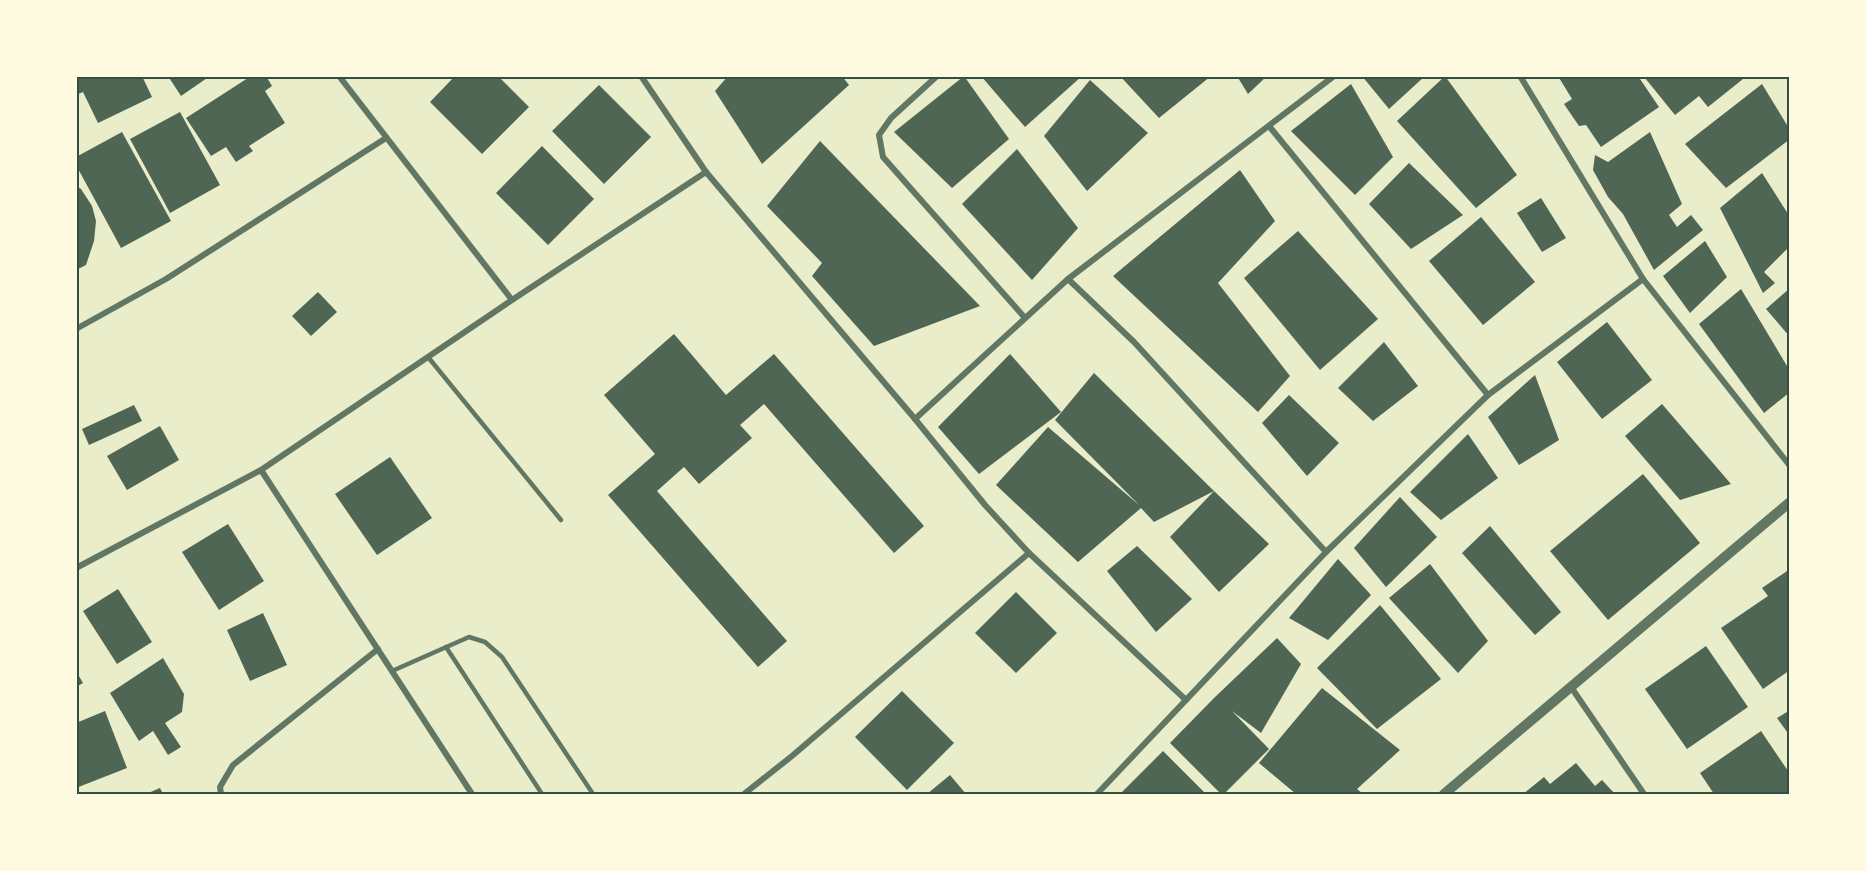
<svg xmlns="http://www.w3.org/2000/svg" width="1866" height="871" viewBox="0 0 1866 871" font-family="'DejaVu Sans',sans-serif">
<style>
.building{fill:#4f6655}
.lines{fill:none;stroke-linecap:round;stroke-linejoin:round}
.service{stroke:#617663;stroke-width:4.5}
.minor{stroke:#617663;stroke-width:6}
.tertiary{stroke:#617663;stroke-width:10}
.neatline{fill:none;stroke:#344e41;stroke-width:2}
</style>
<rect width="100%" height="100%" fill="#e9edc9"/>
<!-- building -->
<g class="building">
<path d="M76,76H142L152,97L98,123L83,92L76,95Z"/>
<path d="M168,76H210L181,96Z"/>
<path d="M251,76H266L272,86L265,91L285,123L249,146L253,151L236,162L226,147L211,156L186,118Z"/>
<path d="M455,76H498L529,107L482,154L430,102Z"/>
<path d="M728,76H842L849,85L762,164L715,91Z"/>
<path d="M964,76L1009,139L952,188L894,132Z"/>
<path d="M981,76H1082L1025,127Z"/>
<path d="M1120,76H1211L1159,118Z"/>
<path d="M1237,76H1267L1248,94Z"/>
<path d="M1362,76H1425L1389,109Z"/>
<path d="M1445,76L1517,175L1476,208L1397,121Z"/>
<path d="M1558,76H1638L1659,107L1601,147L1586,125L1579,126L1564,104L1572,99Z"/>
<path d="M1646,76H1741L1743,79L1708,107L1699,96L1675,115L1645,78Z"/>
<path d="M1090,80L1148,133L1087,191L1044,136Z"/>
<path d="M1351,84L1393,157L1355,195L1291,131Z"/>
<path d="M1762,84L1790,130V139L1726,188L1685,144Z"/>
<path d="M599,85L651,137L604,184L552,131Z"/>
<path d="M180,112L220,185L170,213L130,139Z"/>
<path d="M122,132L171,221L121,248L76,165V157Z"/>
<path d="M1650,132L1682,204L1669,215L1677,227L1691,215L1703,230L1654,270L1623,214L1608,197L1593,170L1595,155L1608,162Z"/>
<path d="M820,141L980,306L874,346L812,276L822,263L767,206Z"/>
<path d="M542,146L594,199L548,245L496,193Z"/>
<path d="M1017,149L1078,228L1032,280L962,204Z"/>
<path d="M1409,163L1463,215L1411,249L1369,204Z"/>
<path d="M1240,170L1275,221L1218,283L1290,376L1258,412L1113,276Z"/>
<path d="M1762,173L1790,217V246L1764,272L1775,283L1763,293L1720,208Z"/>
<path d="M76,186L81,189L92,206L96,221L94,241L86,265L76,270Z"/>
<path d="M1541,198L1566,238L1542,252L1517,213Z"/>
<path d="M1481,217L1535,282L1483,325L1429,261Z"/>
<path d="M1298,231L1378,319L1320,370L1244,278Z"/>
<path d="M1705,241L1727,277L1690,313L1663,276Z"/>
<path d="M1790,288V337L1766,309Z"/>
<path d="M1741,289L1790,371V392L1764,413L1699,324Z"/>
<path d="M318,292L337,312L311,336L292,316Z"/>
<path d="M1607,322L1652,380L1602,419L1557,362Z"/>
<path d="M674,334L726,395L774,354L924,526L894,553L764,404L740,425L752,438L699,484L684,467L657,491L787,641L758,667L608,495L655,454L604,395Z"/>
<path d="M1384,342L1418,386L1373,421L1338,388Z"/>
<path d="M1010,354L1061,412L979,474L938,427Z"/>
<path d="M1094,373L1214,491L1154,522L1141,508L1078,562L996,485L1048,427L1139,505L1055,420Z"/>
<path d="M1535,375L1559,440L1519,465L1488,417Z"/>
<path d="M1289,395L1339,443L1307,476L1262,423Z"/>
<path d="M1662,404L1731,484L1680,500L1625,436Z"/>
<path d="M134,405L142,421L89,445L82,429Z"/>
<path d="M160,426L179,460L127,490L107,456Z"/>
<path d="M1468,434L1498,478L1441,520L1410,492Z"/>
<path d="M390,457L432,518L377,555L335,494Z"/>
<path d="M1643,474L1700,543L1608,620L1550,551Z"/>
<path d="M1214,491L1269,544L1219,592L1170,537Z"/>
<path d="M1400,497L1437,537L1386,587L1354,548Z"/>
<path d="M228,524L264,581L219,610L182,552Z"/>
<path d="M1490,526L1561,612L1535,635L1462,553Z"/>
<path d="M1137,546L1192,599L1156,632L1107,571Z"/>
<path d="M1338,559L1371,595L1328,640L1289,618Z"/>
<path d="M1430,564L1488,641L1458,673L1389,598Z"/>
<path d="M1790,569V670L1763,689L1721,628L1768,596L1762,588Z"/>
<path d="M118,589L152,642L117,664L83,611Z"/>
<path d="M1016,592L1057,633L1016,673L975,633Z"/>
<path d="M1380,605L1441,679L1377,729L1317,668Z"/>
<path d="M263,613L287,665L250,681L227,630Z"/>
<path d="M1277,638L1301,664L1261,733L1232,711L1269,749L1224,794H1221L1170,743L1214,698Z"/>
<path d="M1706,646L1748,707L1687,749L1645,689Z"/>
<path d="M163,658L184,694L182,712L165,723L181,747L168,755L153,731L139,741L110,693Z"/>
<path d="M76,671L83,683L76,687Z"/>
<path d="M1322,688L1400,750L1357,789L1363,794H1296L1259,763Z"/>
<path d="M902,691L954,743L907,790L855,737Z"/>
<path d="M1790,710V736L1777,718Z"/>
<path d="M105,711L127,768L76,788V723Z"/>
<path d="M1761,731L1790,774V794H1714L1700,773Z"/>
<path d="M1163,751L1206,794H1120Z"/>
<path d="M1576,763L1595,786L1602,780L1615,794H1523L1544,777L1550,784Z"/>
<path d="M950,775L966,794H927Z"/>
<path d="M160,788L163,794H146Z"/>
</g>
<g class="lines">
<!-- service -->
<g class="service">
<path d="M428,357L561,520"/>
<path d="M446,647L542,794"/>
<path d="M392,671L469,637L485,642L502,657L593,794"/>
</g>
<!-- minor -->
<g class="minor">
<path d="M339,76L512,300"/>
<path d="M641,76L706,172L915,419L985,505L1029,553L1186,700"/>
<path d="M937,76L891,118L879,135L883,157L1025,318"/>
<path d="M1520,76L1643,279L1790,466"/>
<path d="M1269,126L1488,395"/>
<path d="M1068,279L1134,342L1326,552"/>
<path d="M76,329L166,279L386,138"/>
<path d="M915,419L1068,279L1334,76"/>
<path d="M261,470L472,794"/>
<path d="M76,568L261,470L512,300L706,172"/>
<path d="M1571,687L1644,794"/>
<path d="M221,794L220,787L233,765L378,649"/>
<path d="M744,794L792,756L1029,553"/>
<path d="M1097,794L1326,552L1488,395L1643,279"/>
</g>
<!-- tertiary -->
<path class="tertiary" d="M1444,794L1790,502"/>
</g>
<!-- border -->
<rect width="1866" height="871" fill="none" stroke="#fefae0" stroke-width="156"/>
<rect x="78" y="78" width="1710" height="715" class="neatline"/>
</svg>
